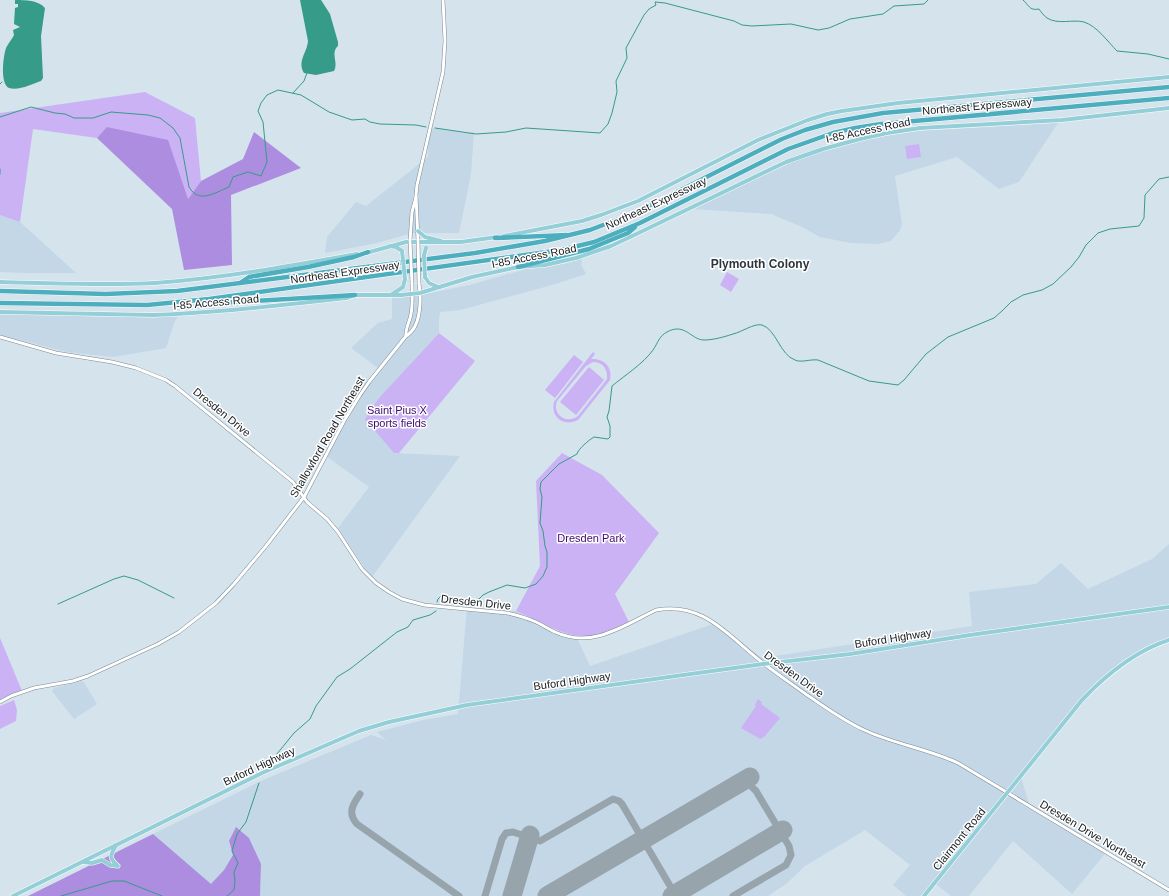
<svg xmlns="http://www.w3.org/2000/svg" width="1169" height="896" viewBox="0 0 1169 896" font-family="Arial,sans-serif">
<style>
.built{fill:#c3d7e6}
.green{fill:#cbb2f4;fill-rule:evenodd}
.forest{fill:#ad8ddf}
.water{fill:#369b88}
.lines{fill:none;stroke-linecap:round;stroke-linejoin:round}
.stream{stroke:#369b88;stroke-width:1}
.taxiway{stroke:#98a4ac;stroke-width:7}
.runway{stroke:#98a4ac;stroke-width:19}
.minor-casing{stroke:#7d8a93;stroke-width:4}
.major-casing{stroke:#fff;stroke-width:5}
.highway-casing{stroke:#fff;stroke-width:5.5}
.minor{stroke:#fff;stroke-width:3}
.major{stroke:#94cfd8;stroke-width:4}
.highway{stroke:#4dafbe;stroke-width:4.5}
.minor-bridge-casing{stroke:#7d8a93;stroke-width:4;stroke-linecap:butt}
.major-bridge-casing{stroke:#fff;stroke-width:5;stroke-linecap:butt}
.minor-bridge{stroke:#fff;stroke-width:3}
.major-bridge{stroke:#94cfd8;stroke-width:4}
.labels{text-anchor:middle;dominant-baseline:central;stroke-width:3;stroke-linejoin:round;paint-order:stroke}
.street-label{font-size:11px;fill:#151a1d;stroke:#fff}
.park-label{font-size:11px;fill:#3f096d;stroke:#fff}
.neighbourhood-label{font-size:12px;font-weight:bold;fill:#2b363d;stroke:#fff}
</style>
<rect width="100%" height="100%" fill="#d5e3ed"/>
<!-- built -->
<g class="built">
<path d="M1058,123L1019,182L999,189L957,157L895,176L902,224L900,230L891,241L877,244L851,243L820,237L802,227L771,214L693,209L785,165L838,146L879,137L919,131Z"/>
<path d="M432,128L466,133L474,132L471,174L459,233H412L377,243L325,253L327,237L356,202L366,206L428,157V139Z"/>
<path d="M0,215L20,222L76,273H26L0,272Z"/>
<path d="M582,259L581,264L586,274L552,285L460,310L440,312L439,319V333L410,364L394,453L460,456L372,577L364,567L338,528L369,487L326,456L364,386L378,368L351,348L378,323L392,319V298L415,296L470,285L533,267L564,264Z"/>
<path d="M0,312L148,315L180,313L174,323L166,348L113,357L67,352L20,340L0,337Z"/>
<path d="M1169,544V638L1123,666L1078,704L1021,777L1029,804L1108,850L1072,894L1013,841L969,896H951L933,882L921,896H906L893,885L910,865L865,830L805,866L786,884L768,896H260L261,864L229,841L233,855L224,870L211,885L153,834L263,780L371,735L386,740L377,732L423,720L458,714L467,607L516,611L534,619L556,630L576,636L590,666L716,623L762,658L972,626L969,592L1036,584L1061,563L1088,589L1152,559Z"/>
<path d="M83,681L97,704L74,719L52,691L54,688Z"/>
</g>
<!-- green -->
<g class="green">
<path d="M145,92L195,118L201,181L188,199L108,127L97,138L33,129L20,222L0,215V113Z"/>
<path d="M919,144L921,157L907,159L905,146Z"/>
<path d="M727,272L739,279L731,292L720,285Z"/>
<path d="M439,333L475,361L399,453H394L365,419L374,405L380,397Z"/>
<path d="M593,352L595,354L591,359C604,358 613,367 610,380L578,420C565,427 550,418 554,402ZM593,362C603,362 608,369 607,379L578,416C566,425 552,414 557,401L586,366Z"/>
<path d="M574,355L583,362L555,398L545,390Z"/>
<path d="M589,367L604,380L576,415L560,402Z"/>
<path d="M562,453L602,475L659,533L615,594L629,622C575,649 566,632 516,611L540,566L536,481Z"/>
<path d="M0,638L22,691L0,702Z"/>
<path d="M758,699L762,702L761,704L780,718L764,737L760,739L741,728L756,706L755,705Z"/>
<path d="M14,700L17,710L16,721L0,729V706Z"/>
</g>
<!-- forest -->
<g class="forest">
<path d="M107,127L168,140L188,199L201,181L243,159L254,132L301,168L231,195L232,265L184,270L172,209L97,138Z"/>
<path d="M236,827L249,838L261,864L260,896H28L153,834L211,884L224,870L233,855L229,841Z"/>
</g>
<!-- water -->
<g class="water">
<path d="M15,0C26,0 38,0 45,8L41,36L43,78L41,81C32,84 19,91 9,88C0,84 3,57 6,48C8,44 12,39 14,35L13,30L20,27L14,24L15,8L18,7V4H15Z"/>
<path d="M300,0H321L330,14L338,42V46C330,53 339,63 334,71L316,75L304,73C297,61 307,53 308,41Z"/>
</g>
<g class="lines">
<!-- stream -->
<g class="stream">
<path d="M1023,0C1029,5 1029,11 1039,9C1041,12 1044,16 1047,18C1058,25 1073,19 1084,22C1097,26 1108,42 1117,51L1148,54L1169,59"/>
<path d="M0,84L2,82"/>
<path d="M293,93L304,81L307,73"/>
<path d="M0,117L31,107L55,113L65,114L74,118H93L111,112L148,115L160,118L173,128L180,138L189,187C199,204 214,193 229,187L233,177L248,172L261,176L267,162L263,122L258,111L261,103L267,95L278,90L301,95L329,112L352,120L365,119L370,122L380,124L416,125L426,127"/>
<path d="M435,128L476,134L506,132L526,128L600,133L608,124L612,113L617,92L616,81L627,58L626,48L644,15L649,9L656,5L655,2L665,3L734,21L742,25L752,26L791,24L818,30L829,28L850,19L883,14L894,6L924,4L928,0"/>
<path d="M0,169V174"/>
<path d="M437,602L438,599L442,595L455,600L463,602L479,599L483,595L489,592L507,585L525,588L536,584L543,576L547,567V552L545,546L543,531L540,523L542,497L540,489L541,482L559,464L577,454C578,449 589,440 594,437L608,439L610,437V426L607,417L609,411L612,386C624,376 644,363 653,350C658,343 659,336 667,332C685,322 691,340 704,340C713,340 724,337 733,334C742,332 754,323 762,325C776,329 780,355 795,360C801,363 810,359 818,360L869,381L898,385L904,380L926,354L948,337L994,318L1002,311L1011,302L1023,295L1042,290L1053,284L1071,267L1079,257L1086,245L1098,233L1110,229L1139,226L1144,218L1145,195L1159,179L1169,177"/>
<path d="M58,604L114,579L124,576L138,580L174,598"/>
<path d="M272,760L294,733L310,719L316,706L337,677L350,669L397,632L408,627L413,620L430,615L436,611"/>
<path d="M61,896L112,881H124L162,896"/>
<path d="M227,896L234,890L235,881L234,872L238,863L232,851L237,834L246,822L259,783"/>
</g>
<!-- taxiway -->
<g class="taxiway">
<path d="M360,794C353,804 347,813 357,824L459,896"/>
<path d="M485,896L502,839L506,833L513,832L540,841L613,799L619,801L622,804L676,896"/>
<path d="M733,896L786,865L791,855L789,846L756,791L749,784"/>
</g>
<!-- runway -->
<g class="runway">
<path d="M512,896L530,835"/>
<path d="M547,896L750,777"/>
<path d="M672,896L783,830"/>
</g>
<!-- minor casing -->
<g class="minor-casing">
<g id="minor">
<path d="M410,241L412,212L416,197"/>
<path d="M418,241L416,195L417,185L443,72L445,41L443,0"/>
<path d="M406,336C405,329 410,321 411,314C413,304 412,293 412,283"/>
<path d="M0,337L56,353L112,362L136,368L166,380L175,386L293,482L307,502L327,519L338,532L362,569L376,583L389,592L402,599L424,605L507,613C517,615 527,618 536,622C543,625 548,629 555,632C592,649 623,626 656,610C704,601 729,637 763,663C777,674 792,684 807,695C825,707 844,721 864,730C894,744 928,749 958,763L1169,890"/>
<path d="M0,702L11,696L34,688L73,681L88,676L158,644L179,632L216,603L234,584L266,546L304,497L344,421L360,395L369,382L406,336C422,327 421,298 419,283"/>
</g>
</g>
<!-- major casing -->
<g class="major-casing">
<g id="major">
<path d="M418,231L425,237L441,241"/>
<path d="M504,236L582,221L601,215L638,201L758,140L808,120L827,114L842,111L898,103L1169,77"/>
<path d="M390,246L396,247L402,251"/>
<path d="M366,253L406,242H461L497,237"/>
<path d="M425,277L429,283L438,287"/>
<path d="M0,282C52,283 104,286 155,283C223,278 290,266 357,254"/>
<path d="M391,295L403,287L405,279"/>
<path d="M0,312L153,315C218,313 282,305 347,298L355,295H401L420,293L472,277L518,267L545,265L576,258L611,246L626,239L786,162L823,149L860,139L887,133L920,128L1062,120L1169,108"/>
<path d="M116,845C111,855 108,857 117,865"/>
<path d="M84,862L92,863L102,860L110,865L118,866"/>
<path d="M13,896L262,773L359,731L389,722L467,705L763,664L850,654L970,635L1169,607"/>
<path d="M924,896L1082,700C1106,675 1135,651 1169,640"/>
</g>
</g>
<!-- highway casing -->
<g class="highway-casing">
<g id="highway">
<path d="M495,238L567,235"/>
<path d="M518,267L589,249L628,233L635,227"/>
<path d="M240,283L249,277L308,267L354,257L368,252"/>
<path d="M0,291L106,294L177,291L475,253L545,241L590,230L637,212L782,139L805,130L833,122L883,113L1169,87"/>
<path d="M211,300L220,303L355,295"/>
<path d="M0,303L147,305L209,299L561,250L594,242L640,223L788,149L833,133L855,128L881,124L1169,98"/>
</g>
</g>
<!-- minor -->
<use href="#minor" class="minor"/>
<!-- major -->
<use href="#major" class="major"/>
<!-- highway -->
<use href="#highway" class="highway"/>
<!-- minor-bridge casing -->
<g class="minor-bridge-casing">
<g id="minor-bridge">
<path d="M410,241L412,283"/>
<path d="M418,241L419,283"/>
</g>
</g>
<!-- major-bridge casing -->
<g class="major-bridge-casing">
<g id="major-bridge">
<path d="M402,251L405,279"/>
<path d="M425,277L424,255L426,248"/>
</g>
</g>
<!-- minor-bridge -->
<use href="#minor-bridge" class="minor-bridge"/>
<!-- major-bridge -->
<use href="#major-bridge" class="major-bridge"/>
</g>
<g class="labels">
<!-- street labels -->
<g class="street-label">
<text transform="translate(977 106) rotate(-5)">Northeast Expressway</text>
<text transform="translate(868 130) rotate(-12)">I-85 Access Road</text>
<text transform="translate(656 203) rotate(-25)">Northeast Expressway</text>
<text transform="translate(534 256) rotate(-11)">I-85 Access Road</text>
<text transform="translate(345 272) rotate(-8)">Northeast Expressway</text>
<text transform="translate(216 302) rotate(-5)">I-85 Access Road</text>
<text transform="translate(222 412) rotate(39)">Dresden Drive</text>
<text transform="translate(327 437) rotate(-60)">Shallowford Road Northeast</text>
<text transform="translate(476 602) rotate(6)">Dresden Drive</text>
<text transform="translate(893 638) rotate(-9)">Buford Highway</text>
<text transform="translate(794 674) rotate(36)">Dresden Drive</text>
<text transform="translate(572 681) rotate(-8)">Buford Highway</text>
<text transform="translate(259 766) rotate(-25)">Buford Highway</text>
<text transform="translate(1093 834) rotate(31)">Dresden Drive Northeast</text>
<text transform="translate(959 839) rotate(-51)">Clairmont Road</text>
</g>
<!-- park labels -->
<g class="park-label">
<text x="397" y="410">Saint Pius X<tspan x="397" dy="13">sports fields</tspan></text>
<text x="591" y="538">Dresden Park</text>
</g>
<!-- neighbourhood labels -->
<g class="neighbourhood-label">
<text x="760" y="264">Plymouth Colony</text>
</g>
</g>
</svg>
